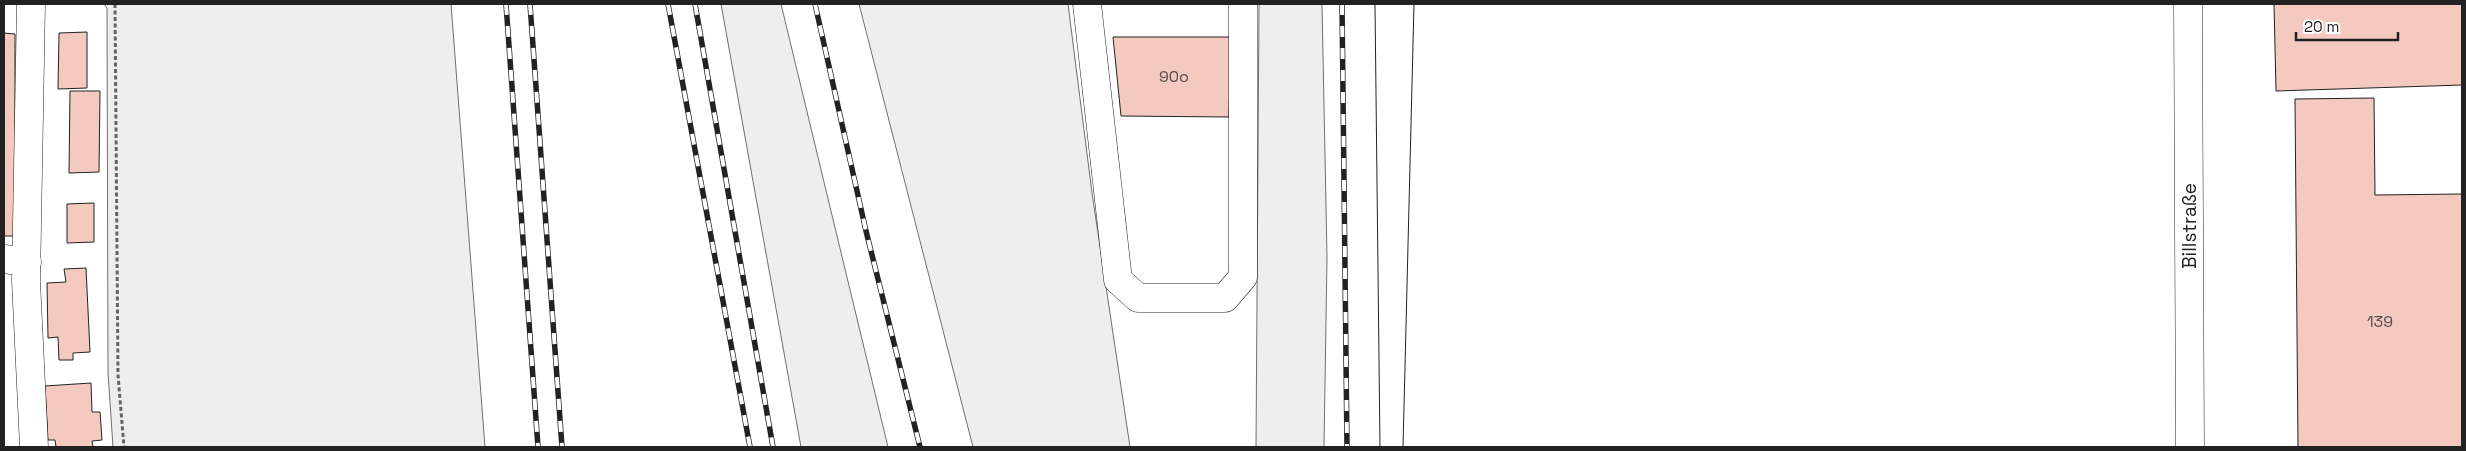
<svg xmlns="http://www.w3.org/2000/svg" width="2466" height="451" viewBox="0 0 2466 451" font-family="'Space Grotesk',sans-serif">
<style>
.green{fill:#eee;stroke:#6f6f6f}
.building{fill:#f3c9c0;stroke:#222}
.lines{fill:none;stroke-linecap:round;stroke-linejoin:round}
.minor-casing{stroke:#222;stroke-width:29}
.path{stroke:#646464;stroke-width:3;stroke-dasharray:4 2.5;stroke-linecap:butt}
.minor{stroke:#fff;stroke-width:28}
.tram{stroke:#222;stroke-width:1}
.rail-casing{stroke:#222;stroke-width:5.5}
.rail{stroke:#fff;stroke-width:4;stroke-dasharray:11;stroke-linecap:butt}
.labels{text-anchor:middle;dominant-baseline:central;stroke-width:4;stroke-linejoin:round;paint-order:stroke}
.number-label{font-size:16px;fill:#564c4a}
.street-label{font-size:19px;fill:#222;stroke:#fff}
</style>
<rect width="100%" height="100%" fill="#fff"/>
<!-- green -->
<g class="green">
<path d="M104,4H451L485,447H113L108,373L107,8Z"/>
<path d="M721,4H781L888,447H801Z"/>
<path d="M859,4H1068L1092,193L1130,447H973Z"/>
<path d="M1259,4H1322L1327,257L1324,447H1256Z"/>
</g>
<!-- building -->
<g class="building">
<path d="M2274,4H2462V85L2276,91Z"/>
<path d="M87,32V88L58,89L59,33Z"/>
<path d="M4,33L15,34V236H4Z"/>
<path d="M1113,37H1231L1229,117L1121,116Z"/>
<path d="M70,91H100L99,172L69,173Z"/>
<path d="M2374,98L2375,195L2462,194V447H2298L2295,99Z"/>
<path d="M94,203V242L67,243V204Z"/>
<path d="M86,268L90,352L73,353V360H59L58,337L48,338L47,283L66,282L64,269Z"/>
<path d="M91,383L92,412H100L102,440L92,441L93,447H56L55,440H48L45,386Z"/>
</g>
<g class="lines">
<!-- minor casing -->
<g class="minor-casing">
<g id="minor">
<path d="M31,4L26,281L34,447"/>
<path d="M1087,4L1118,280L1138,298H1225L1243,277V4"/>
<path d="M2188,4L2190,447"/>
<path d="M4,259L27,262"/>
</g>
</g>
<!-- path -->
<path class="path" d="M115,4L118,375L124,447"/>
<!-- minor -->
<use href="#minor" class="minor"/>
<!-- tram -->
<g class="tram">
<path d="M1375,4L1380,447"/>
<path d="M1403,447L1414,4"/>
</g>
<!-- rail casing -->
<g class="rail-casing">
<g id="rail">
<path d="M506,4L538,447"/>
<path d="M530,4L562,447"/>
<path d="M668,4L750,447"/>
<path d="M695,4L773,447"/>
<path d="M815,4L866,231L920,447"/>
<path d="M1342,4L1347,447"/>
</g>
</g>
<!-- rail -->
<use href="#rail" class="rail"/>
</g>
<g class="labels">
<!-- number labels -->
<g class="number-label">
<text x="1174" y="76">90o</text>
<text x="2380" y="321">139</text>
</g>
<!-- street labels -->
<g class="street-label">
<text transform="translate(2189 226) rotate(-90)">Billstraße</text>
</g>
</g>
<!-- border -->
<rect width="2466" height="451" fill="none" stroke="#222222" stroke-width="10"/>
<!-- scale -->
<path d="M2296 32v8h102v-8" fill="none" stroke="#222222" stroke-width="2.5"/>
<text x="2304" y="32" font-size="15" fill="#222222" stroke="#ffffff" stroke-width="4" paint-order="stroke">20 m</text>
</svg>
